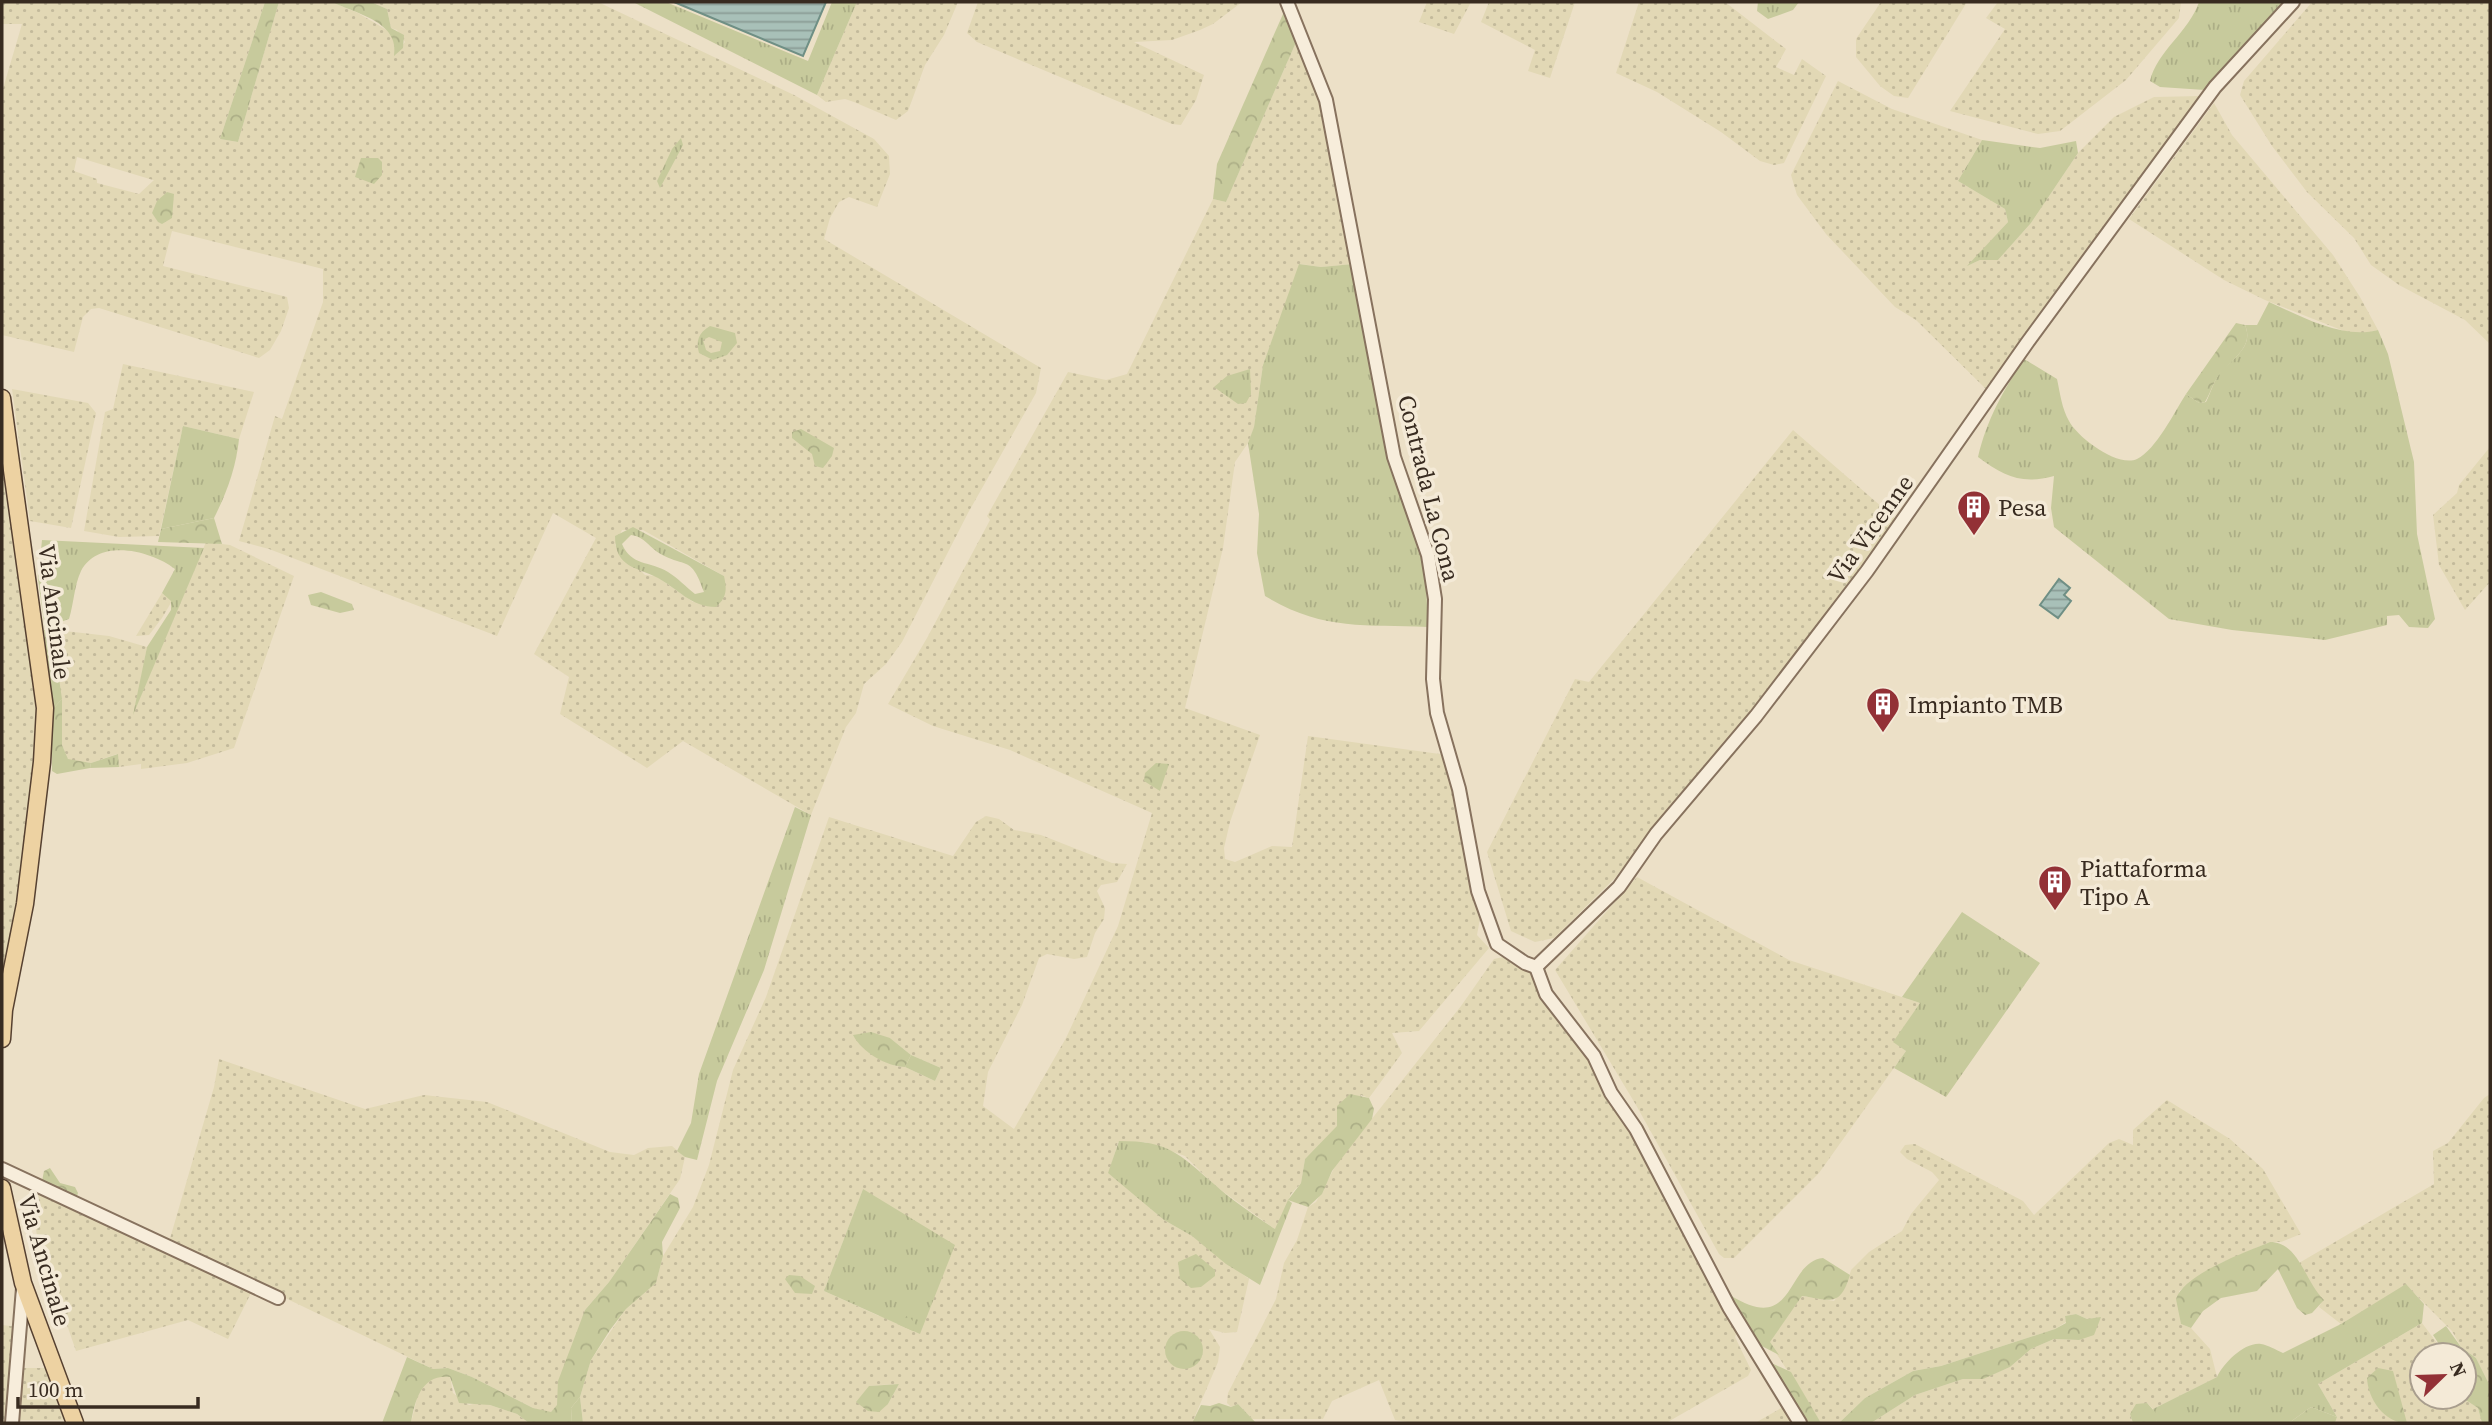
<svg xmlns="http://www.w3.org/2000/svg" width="2492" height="1425" viewBox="0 0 2492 1425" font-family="'Source Serif 4',serif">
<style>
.farmland{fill:url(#farmland-dots);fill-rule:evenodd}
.grass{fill:url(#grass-tufts);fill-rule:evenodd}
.forest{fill:url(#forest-crowns)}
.water{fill:url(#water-rules);stroke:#6f8f85;stroke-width:2}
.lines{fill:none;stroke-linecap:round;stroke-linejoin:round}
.minor-casing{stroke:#87725e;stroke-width:16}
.major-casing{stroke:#564131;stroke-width:19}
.minor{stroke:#f7eddb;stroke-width:12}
.major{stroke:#edd2a2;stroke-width:16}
.labels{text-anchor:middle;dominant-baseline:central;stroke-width:7;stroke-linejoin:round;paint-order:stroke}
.street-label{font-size:24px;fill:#382b20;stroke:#f4ead7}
.poi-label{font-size:24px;fill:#382b20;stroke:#f4ead7;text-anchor:start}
</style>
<defs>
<pattern id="farmland-dots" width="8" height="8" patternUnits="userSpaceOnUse" patternTransform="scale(1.75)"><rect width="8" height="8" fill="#e2d8b5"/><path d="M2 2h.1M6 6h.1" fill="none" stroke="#c3ba9b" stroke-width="1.8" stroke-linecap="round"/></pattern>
<pattern id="grass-tufts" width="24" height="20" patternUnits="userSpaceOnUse" patternTransform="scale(1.75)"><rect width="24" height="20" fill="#c7ca9c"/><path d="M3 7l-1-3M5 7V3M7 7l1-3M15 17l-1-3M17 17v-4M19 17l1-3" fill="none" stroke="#acae86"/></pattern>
<pattern id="forest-crowns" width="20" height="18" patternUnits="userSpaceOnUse" patternTransform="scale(1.75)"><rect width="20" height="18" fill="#c7ca9c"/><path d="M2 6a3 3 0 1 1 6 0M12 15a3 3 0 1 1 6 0" fill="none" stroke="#acae86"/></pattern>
<pattern id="water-rules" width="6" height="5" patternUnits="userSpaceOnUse" patternTransform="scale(1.75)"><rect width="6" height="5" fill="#a8c0b8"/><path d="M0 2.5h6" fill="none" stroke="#8a9c95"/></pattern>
</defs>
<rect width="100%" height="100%" fill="#ece0c7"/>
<!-- farmland -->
<g class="farmland">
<path d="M2,2H265L220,139L238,142L279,2H332L358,13L390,32L396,43L395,55L405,42L397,30L391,28L387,9L371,2H598L794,95L874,139L889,156L890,174L877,207L849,197L839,202L830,218L824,239L1041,368L1036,393L968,513L902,642L886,664L864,684L856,713L846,727L811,815L683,741L647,768L560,714L569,677L534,654L596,538L553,513L497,636L269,549L239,541L275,416L282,419L323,302V269L172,231L163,266L287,297L289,308L281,331L270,350L259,358L99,308L91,309L83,317L74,352L2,335V92L22,24H2ZM77,157L153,180H154L139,194L97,183V179L74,171ZM622,530H643L724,576L693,602L656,576L645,575L615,545Z"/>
<path d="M857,2H958L944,35L925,65L908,111L896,120L854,102L845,99L826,102L817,95Z"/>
<path d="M978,2H1242L1213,24L1200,30L1172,40L1134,42L1204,75L1196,100L1181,125L1172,124L977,42L967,33Z"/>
<path d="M1427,2H1471L1454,34L1419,22Z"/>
<path d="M1489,2H1575L1550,78L1528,71L1535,50L1481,22Z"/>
<path d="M1639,2H1725L1786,49L1776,67L1794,75L1802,59L1826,76L1784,163L1774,165L1760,161L1721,132L1657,92L1616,73Z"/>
<path d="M1881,2H1967L1908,98L1894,96L1880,86L1856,57V39Z"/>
<path d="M1998,2H2181L2179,18L2126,80L2060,131L2038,134L1950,111L2005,29L1986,18Z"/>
<path d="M2312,2H2490V344L2465,320L2399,285L2371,265L2354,238L2307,192L2272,146L2240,95L2244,81Z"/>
<path d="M1297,40L1323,97L1353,264L1321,267L1300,264L1263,365L1254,428L1248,443L1235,462L1223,548L1185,708L1260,735L1230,822L1224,848L1225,859L1235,862L1272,846L1292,847L1308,736L1447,755L1481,913L1477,935L1489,948L1419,1031L1392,1033L1402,1053L1369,1098L1361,1095L1331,1135L1305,1159L1301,1183L1291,1194L1276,1230L1214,1185L1185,1156L1145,1142H1118L1109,1173L1164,1220L1192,1236L1249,1279L1237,1332L1225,1333L1209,1329L1220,1347L1218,1362L1192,1423H583L580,1397L591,1360L626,1309L656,1283L663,1256L693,1207L709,1165L733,1070L766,997L829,817L953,856L976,822L986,816L999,819L1014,830L1041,835L1112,863L1127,864L1117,882L1101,885L1097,891L1105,908L1104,919L1095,933L1087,957L1074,959L1047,954L1039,958L1022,1005L988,1072L983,1106L1014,1129L1066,1038L1118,926L1152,813L1010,750L933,726L888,704L927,638L990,520L987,516L1068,372L1106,380L1127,374L1213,199L1226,202ZM890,1038L911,1055L941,1068L935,1081L905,1067L895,1066L872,1053ZM863,1189L879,1316L824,1291ZM899,1384L888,1404L869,1386L881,1385Z"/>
<path d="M1838,81L1892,109L1982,140L1958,181L2005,209L2008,222L1969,265L1980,260H1998L2031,223L2078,153L2114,117L2154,97L2201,96L1987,390L1916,320L1895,307L1826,234L1797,195L1791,175Z"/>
<path d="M2214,103L2232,135L2333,255L2360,297L2378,330L2363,334L2344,331L2265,300L2224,280L2129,219Z"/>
<path d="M123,364L254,392L239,439L183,426L159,536L119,537L84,531L105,412L113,409Z"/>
<path d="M12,389L88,403L96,413L71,528L30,521Z"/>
<path d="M2,428L39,708L38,761L2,1022Z"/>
<path d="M1793,430L1897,520L1782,676L1680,796L1615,878L1554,938L1535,942L1511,931L1487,852L1575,679L1589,682Z"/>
<path d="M2490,447V582L2465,610L2439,565L2433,515L2457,493L2459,485Z"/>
<path d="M206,542L230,545L294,576L234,748L187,763L141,769V764L119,767L117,754L91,763L68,760L62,745L56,630L109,636L147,647L136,707Z"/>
<path d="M162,593L172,601L162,618L149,635L136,636Z"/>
<path d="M1637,877L1789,960L1920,1003L1894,1042L1906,1051L1819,1173L1734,1258H1724L1719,1254L1636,1105L1555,970Z"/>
<path d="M1503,957L1518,960L1532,972L1586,1055L1738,1329L1735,1337L1751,1370L1748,1376L1666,1423H1414L1395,1420L1379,1380L1332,1401L1323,1419H1252L1238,1404L1231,1407L1227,1403L1228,1393L1276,1299L1284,1263L1297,1240L1308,1207L1316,1202L1337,1163L1461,1006L1494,959Z"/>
<path d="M219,1059L365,1109L424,1095L487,1102L610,1152L634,1155L648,1148L672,1146L685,1157L680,1179L609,1282L585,1310L558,1405L550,1413L533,1408L472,1377L448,1368L433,1369L169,1242L214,1087Z"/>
<path d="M2490,1094V1386L2476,1358L2461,1347L2452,1331L2406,1285L2341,1324L2319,1307L2323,1300L2312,1289L2299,1263L2434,1184L2433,1151L2448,1143L2484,1098Z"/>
<path d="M2167,1100L2230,1139L2263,1169L2301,1234L2281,1242H2270L2221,1263L2179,1291L2181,1324L2191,1328L2210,1349L2217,1377L2153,1409L2147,1403L2130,1414L2133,1423H1871L1915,1395L1963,1379L1983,1378L2010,1367L2031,1349L2054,1339L2079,1340L2100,1318L2087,1319L2076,1314L2065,1316L2066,1322L2055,1329L1941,1366L1913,1371L1865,1398L1839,1423H1821L1769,1342L1802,1296L1834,1301L1847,1284L1851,1270L1869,1252L1902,1231L1911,1214L1939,1180L1932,1172L1907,1159L1900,1152L1905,1145L1915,1144L2023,1201L2034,1215L2109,1143L2119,1139L2133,1145V1130Z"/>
<path d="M28,1184L252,1291L228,1339L188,1320L76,1351L38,1241Z"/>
<path d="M2422,1323L2446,1355H2422V1397H2461L2478,1408L2482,1423H2335L2337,1417L2318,1384Z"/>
<path d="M2,1325L19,1327L9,1423H2Z"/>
<path d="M22,1368H50L68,1416L62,1420H18Z"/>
<path d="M438,1376H450L453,1393L469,1405L481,1402L517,1414L529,1423H411L418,1394L425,1382Z"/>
<path d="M1783,1407L1795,1423H1755Z"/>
</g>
<!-- grass -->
<g class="grass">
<path d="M633,2H666L808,61L832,2H857L817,95Z"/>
<path d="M1758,2H1799L1793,10L1768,19L1757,11Z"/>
<path d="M2199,2H2288L2205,90L2160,87L2150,81C2157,51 2189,32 2199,2Z"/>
<path d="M681,138L683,145L660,188L657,181L672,149Z"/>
<path d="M1982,140L2040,148L2076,141L2078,153L2031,223L1998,260H1980L1967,266L2008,222L2005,209L1958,181Z"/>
<path d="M1299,264L1321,267L1353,264L1425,562L1428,627C1363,624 1323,631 1265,596L1257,553L1259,514L1248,443L1254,427L1263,365Z"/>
<path d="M2269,302C2301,316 2343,340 2378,330L2388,354L2414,462L2417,534L2435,619L2428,628L2409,627L2399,615L2387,616V625L2325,640L2232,630L2169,619L2054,527L2051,508L2054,476C2021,485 2004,476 1978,457C1987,419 2003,391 2024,359L2057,379C2060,393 2062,409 2069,421C2077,437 2118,468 2137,459C2156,450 2175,411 2186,394L2199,403L2206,402C2211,392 2214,380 2221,371C2234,358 2254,346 2245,325H2257Z"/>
<path d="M710,326L735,333L737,343L727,355L713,360L699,353C696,341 698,333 710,326ZM709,337L722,342L720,351L711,353L706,350L703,340Z"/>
<path d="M1250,369L1251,394L1246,403L1238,404L1214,387L1227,376Z"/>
<path d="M183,426L239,439C236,468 227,492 214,518L161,529Z"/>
<path d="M633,527L724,576C727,590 727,597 716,607C691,607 678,589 658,578C637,567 615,568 615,536ZM631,535C645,537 648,546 659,553C686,569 691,554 704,592L695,594C686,587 678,578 668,572C650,561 631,566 622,544Z"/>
<path d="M42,540L204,548L133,715L147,647L171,610V601L162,593L175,569C152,551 99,537 81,571C74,586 74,603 69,619L58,623L44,621L38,579Z"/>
<path d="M44,630H56V658L62,699L52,710Z"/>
<path d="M118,754L119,767L90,768L91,763Z"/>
<path d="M795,807L811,815L764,970L717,1081L697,1160L685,1157L677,1151L691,1123L699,1074Z"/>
<path d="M1962,912L2040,963L1946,1097L1894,1068L1906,1051L1893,1042L1920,1003L1902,997Z"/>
<path d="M911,1055L941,1068L935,1081L905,1067Z"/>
<path d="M1119,1141C1169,1141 1178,1153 1214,1184C1233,1201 1254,1215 1275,1229L1288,1200L1292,1203L1260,1285L1226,1264L1192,1236L1164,1220L1108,1173Z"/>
<path d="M863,1189L955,1245L920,1334L824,1291Z"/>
<path d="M2406,1284L2424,1304L2422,1323L2318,1384L2337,1417L2311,1407L2289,1423H2157L2153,1409L2217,1377C2224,1363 2244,1342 2261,1344C2268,1345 2276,1350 2283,1353L2341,1324Z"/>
<path d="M580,1397L583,1423H572L571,1408Z"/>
</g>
<!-- forest -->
<g class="forest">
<path d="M265,2H279L238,142L220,139Z"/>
<path d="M332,2H371L387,9L391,28L404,35L403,48L394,56C400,22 357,14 332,2Z"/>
<path d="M1287,5L1297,40L1226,202L1213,199L1217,164Z"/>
<path d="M361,158H378L382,162V175L374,184L355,177Z"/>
<path d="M167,192L174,194L172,218L162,224L158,222L152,213L157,201Z"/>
<path d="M2236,323L2245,325C2254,346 2234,358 2221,372C2214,380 2211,392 2205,402L2199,403L2186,394Z"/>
<path d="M801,429L834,448L832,456L823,468L815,466L812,454L792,438V432Z"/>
<path d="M214,518L222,544L158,542L161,529Z"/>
<path d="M321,592L352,604L354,610L340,613L311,605L308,595Z"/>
<path d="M62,699V745L68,759L91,763L90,768L57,774L52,771V710Z"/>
<path d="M1156,763L1169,764L1160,791L1144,781L1145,773Z"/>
<path d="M871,1032L890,1038L911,1055L905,1067C885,1066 862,1052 853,1035Z"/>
<path d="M1350,1094L1369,1098L1374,1109L1372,1119L1332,1171L1322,1194L1308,1207L1288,1200L1301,1183L1305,1159L1337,1126V1106Z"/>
<path d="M50,1168L60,1183L75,1187L78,1193L76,1199L42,1181L44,1171Z"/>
<path d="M670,1194L678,1198L680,1208L662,1242L663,1256L656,1283L626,1309L610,1330L591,1360L580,1397L571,1408L572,1423H529L517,1414L490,1405L459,1403L450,1377C422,1374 415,1399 411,1423H382L407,1357L433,1369L448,1368L472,1377L533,1408L551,1412L557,1405L558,1381L585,1310L609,1282Z"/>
<path d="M2270,1242C2299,1242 2305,1282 2324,1300L2312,1313L2305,1315L2297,1308L2278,1269L2257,1291L2221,1298L2203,1311L2191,1328L2181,1324L2176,1299C2184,1274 2246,1252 2270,1242Z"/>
<path d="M1196,1254L1215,1270V1276L1201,1287L1191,1288L1180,1279L1178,1262Z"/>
<path d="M1823,1258L1850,1275C1840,1308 1830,1300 1802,1296L1770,1342L1779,1355L1758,1344L1730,1295C1796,1337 1785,1262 1823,1258Z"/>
<path d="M789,1275L800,1276L815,1286L812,1294L795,1293L785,1279Z"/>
<path d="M2076,1314L2087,1319L2101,1317L2094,1335L2079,1340L2054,1339L2031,1349L2010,1367L1983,1379H1963L1915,1395L1871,1423H1839L1865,1398L1913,1371L1941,1366L2055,1329L2066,1323L2065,1316Z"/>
<path d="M908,1315L916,1325L913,1331L897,1324Z"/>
<path d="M2446,1326L2461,1347L2476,1358L2490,1386V1423H2482L2478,1408L2461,1397H2464V1355H2446L2433,1335Z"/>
<circle cx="1184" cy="1350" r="19"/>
<path d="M1767,1361L1791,1372L1821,1423H1807Z"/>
<path d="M2378,1368L2393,1371L2407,1423C2384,1423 2368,1399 2367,1378Z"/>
<path d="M899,1384L888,1404L879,1412L868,1411L856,1402L869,1386Z"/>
<path d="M1219,1403L1231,1407L1238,1404L1256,1423H1192L1201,1405L1210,1406Z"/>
<path d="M2147,1403L2156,1413L2157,1423H2133L2130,1414L2136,1404Z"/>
<path d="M2311,1407L2337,1417L2335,1423H2289Z"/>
</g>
<!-- water -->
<g class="water">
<path d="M674,2H826L803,56Z"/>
<path d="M2059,579L2070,588L2064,595L2071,601L2058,618L2040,605Z"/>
</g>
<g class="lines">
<!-- minor casing -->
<g class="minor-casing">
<g id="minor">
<path d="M1287,2L1326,100L1394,457L1428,555L1435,599L1433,679L1437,713L1459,789L1478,891L1497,944L1525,963L1536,967"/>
<path d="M1536,967L1619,887L1656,834L1756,716L1867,571L2027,343L2215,87L2293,2"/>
<path d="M1536,967L1546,994L1594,1056L1611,1093L1636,1129L1729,1307L1800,1423"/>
<path d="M2,1169L278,1298"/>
<path d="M12,1423L23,1288"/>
</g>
</g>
<!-- major casing -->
<g class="major-casing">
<g id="major">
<path d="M2,398L45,708L42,762L25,904L4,1010L2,1039"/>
<path d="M2,1188L23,1283L75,1423"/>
</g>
</g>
<!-- minor -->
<use href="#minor" class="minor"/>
<!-- major -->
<use href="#major" class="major"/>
</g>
<!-- icons -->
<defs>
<g id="building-pin" transform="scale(1.75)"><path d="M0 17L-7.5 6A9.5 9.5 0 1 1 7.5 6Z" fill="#933136" stroke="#f4ead7"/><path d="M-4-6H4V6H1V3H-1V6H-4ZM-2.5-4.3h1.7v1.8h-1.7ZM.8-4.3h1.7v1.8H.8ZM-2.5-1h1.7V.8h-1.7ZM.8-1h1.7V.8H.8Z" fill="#fff"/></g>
</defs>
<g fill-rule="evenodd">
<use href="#building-pin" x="1974" y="507"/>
<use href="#building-pin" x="1883" y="704"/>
<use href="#building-pin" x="2055" y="882"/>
</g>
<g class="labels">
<!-- street labels -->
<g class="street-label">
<text transform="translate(1429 488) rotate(76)">Contrada La Cona</text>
<text transform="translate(1870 529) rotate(-54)">Via Vicenne</text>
<text transform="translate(55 612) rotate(83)">Via Ancinale</text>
<text transform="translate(45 1260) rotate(74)">Via Ancinale</text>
</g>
<!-- poi labels -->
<g class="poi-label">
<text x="1998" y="507">Pesa</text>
<text x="1908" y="704">Impianto TMB</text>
<text x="2080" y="868">Piattaforma<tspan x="2080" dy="28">Tipo A</tspan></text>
</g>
</g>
<!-- border -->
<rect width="2492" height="1425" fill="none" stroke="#382b20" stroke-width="7"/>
<!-- north arrow -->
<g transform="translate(2443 1376) rotate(67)"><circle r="33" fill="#f4ead7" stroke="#a99e8e" stroke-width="2"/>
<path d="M0-5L12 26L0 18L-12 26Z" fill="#933136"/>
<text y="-10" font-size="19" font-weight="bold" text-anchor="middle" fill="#382b20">N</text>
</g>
<!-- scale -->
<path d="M18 1397v10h180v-10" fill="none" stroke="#382b20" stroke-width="3.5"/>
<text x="28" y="1397" font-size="21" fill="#382b20" stroke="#f4ead7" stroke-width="5" paint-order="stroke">100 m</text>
</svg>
